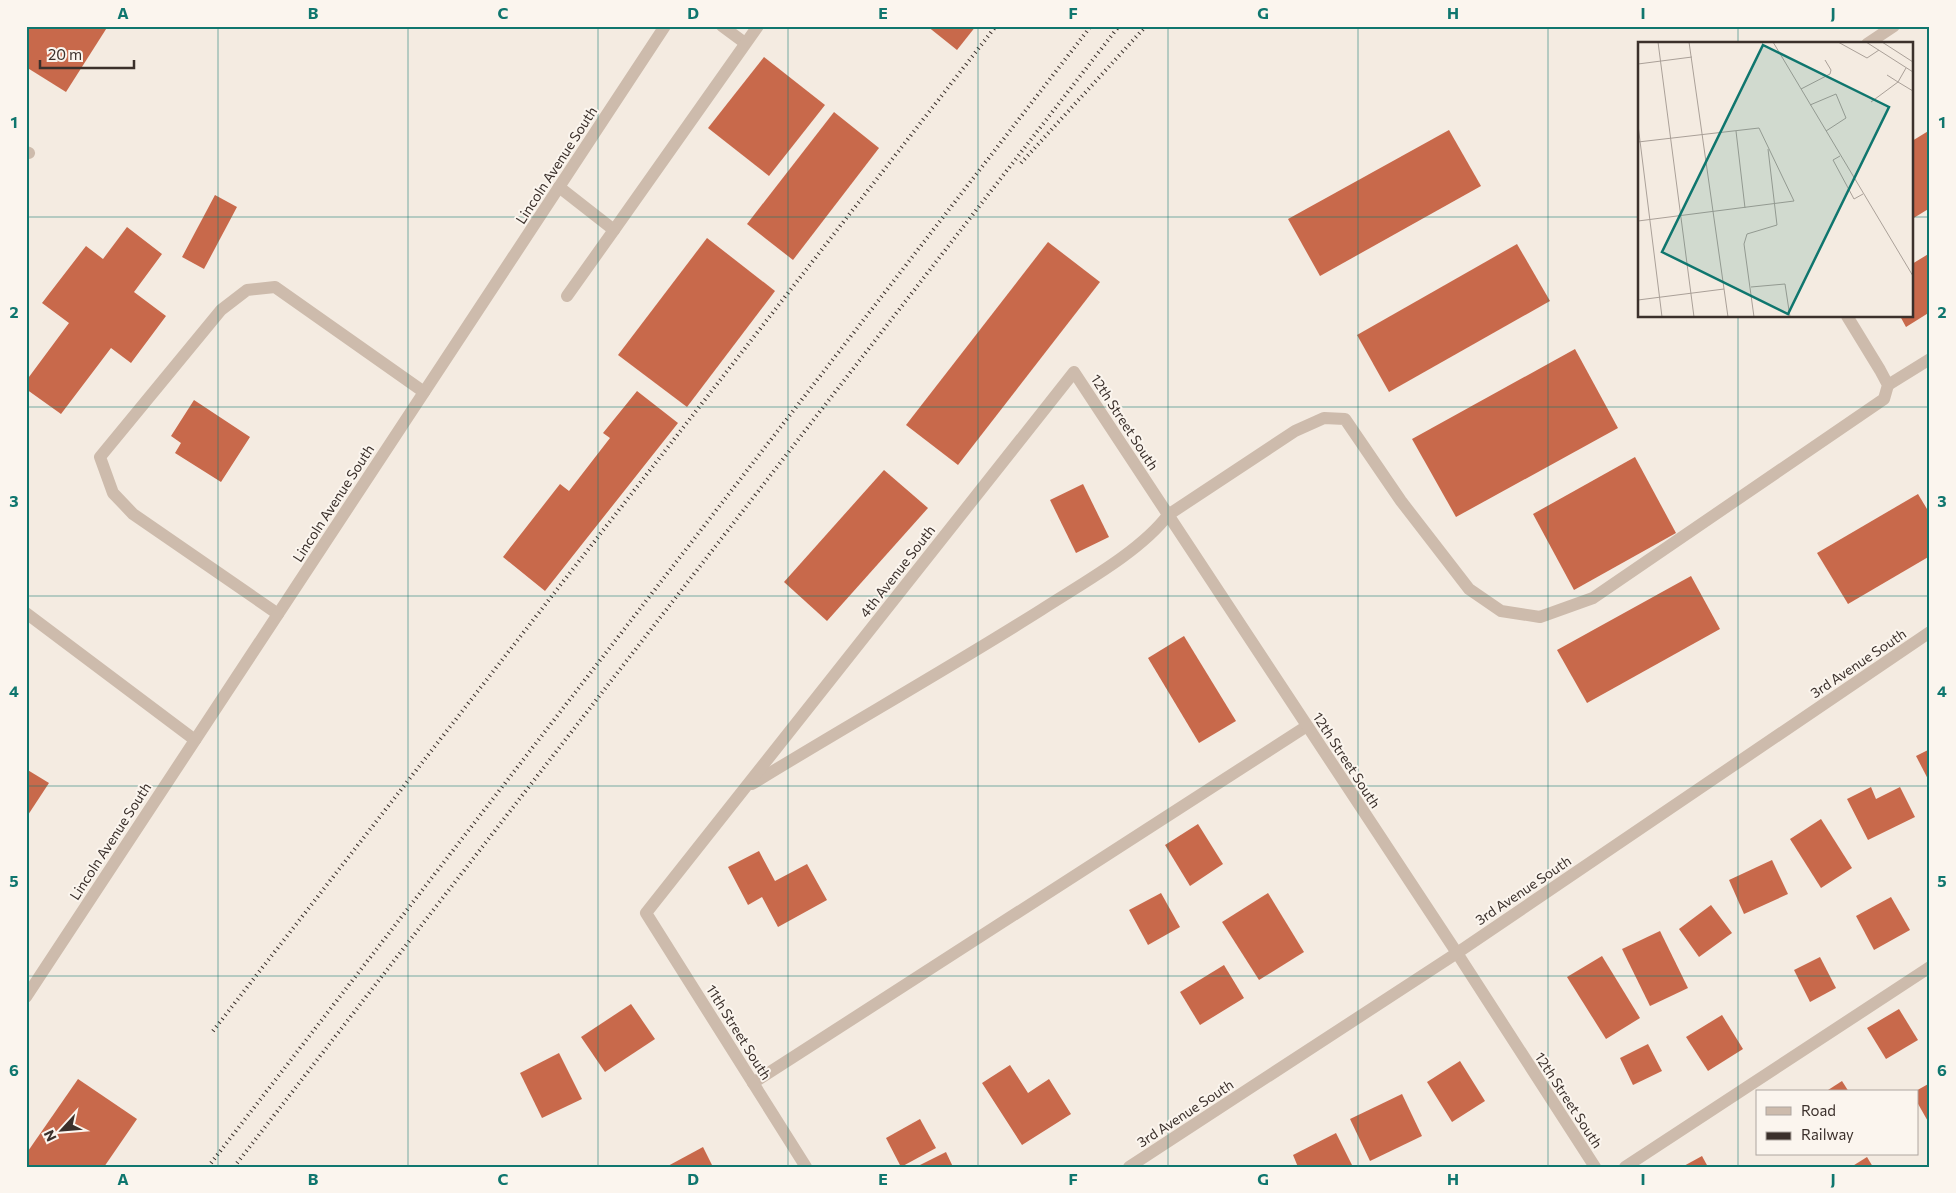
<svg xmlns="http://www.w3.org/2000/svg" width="1956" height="1193" viewBox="0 0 1956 1193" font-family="Commissioner,sans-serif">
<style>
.building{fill:#c8694b}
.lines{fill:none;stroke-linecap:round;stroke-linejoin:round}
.minor{stroke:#cdbbac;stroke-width:12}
.rail{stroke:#3b302b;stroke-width:4;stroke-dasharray:1 4;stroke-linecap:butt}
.grid{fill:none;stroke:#0f766e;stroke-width:1;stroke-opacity:0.55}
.labels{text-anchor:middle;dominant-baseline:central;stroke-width:4;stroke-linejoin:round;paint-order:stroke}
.street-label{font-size:14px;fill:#3b302b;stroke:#fbf5ee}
.inset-road{fill:none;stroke:#aaa098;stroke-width:1}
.view{fill:#0f766e;fill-opacity:0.15;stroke:#0f766e;stroke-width:2.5}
.inset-edge{fill:none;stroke:#3b302b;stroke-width:2.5}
.neatline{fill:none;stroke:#0f766e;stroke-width:2}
.grid-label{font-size:16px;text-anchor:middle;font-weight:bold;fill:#0f766e}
</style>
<rect width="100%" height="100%" fill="#f4ebe1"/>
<!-- building -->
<g class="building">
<path d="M26,26H108L66,92L26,67Z"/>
<path d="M927,26H976L957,50Z"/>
<path d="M764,57L825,105L769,176L708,128Z"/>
<path d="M834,112L879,148L793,260L747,224Z"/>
<path d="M1449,130L1481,186L1320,276L1288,219Z"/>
<path d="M1930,130V208L1912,219V141Z"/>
<path d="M215,195L237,207L204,269L182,257Z"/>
<path d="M127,227L162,254L134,292L166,316L131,363L111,348L61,414L26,389V381L69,323L42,303L86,246L103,259Z"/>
<path d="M707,238L775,291L687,407L618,355Z"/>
<path d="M1048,242L1100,282L958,465L906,425Z"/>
<path d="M1517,244L1550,301L1389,392L1357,335Z"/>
<path d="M1930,253V312L1906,327L1900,316H1912V264Z"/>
<path d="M1575,349L1618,428L1456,517L1412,439Z"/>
<path d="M637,391L678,423L545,591L503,557L560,484L569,491L610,438L603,433Z"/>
<path d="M194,400L250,437L221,482L175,453L181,443L171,436Z"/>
<path d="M1635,457L1676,533L1574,590L1533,514Z"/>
<path d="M884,470L928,508L827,621L784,582Z"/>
<path d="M1083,484L1109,537L1076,553L1050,500Z"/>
<path d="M1918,494L1930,514V556L1848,604L1817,553Z"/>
<path d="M1691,576L1720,629L1587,703L1557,650Z"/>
<path d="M1184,636L1236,721L1199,743L1148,658Z"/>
<path d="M1930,749V783L1916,756Z"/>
<path d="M26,769L49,783L26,818Z"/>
<path d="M1871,787L1876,799L1900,787L1915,817L1868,840L1847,799Z"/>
<path d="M1821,819L1852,868L1821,888L1790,839Z"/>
<path d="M1198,824L1223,864L1190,886L1165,845Z"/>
<path d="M759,851L775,881L807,864L827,900L778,927L762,897L748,905L728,867Z"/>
<path d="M1772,860L1788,894L1744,914L1729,880Z"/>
<path d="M1161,893L1180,927L1148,945L1129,910Z"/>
<path d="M1268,893L1304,952L1259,980L1222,922Z"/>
<path d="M1891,897L1910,930L1874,950L1856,916Z"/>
<path d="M1711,905L1732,933L1699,957L1679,929Z"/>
<path d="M1660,931L1688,988L1650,1006L1622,949Z"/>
<path d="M1602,956L1640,1018L1606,1039L1567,977Z"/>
<path d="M1820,957L1836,988L1810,1002L1794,970Z"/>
<path d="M1224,965L1244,998L1200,1025L1180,992Z"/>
<path d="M631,1004L655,1039L605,1072L581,1037Z"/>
<path d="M1899,1009L1918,1040L1886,1059L1867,1028Z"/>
<path d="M1722,1015L1743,1049L1708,1071L1686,1037Z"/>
<path d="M1648,1044L1662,1071L1633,1085L1620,1058Z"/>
<path d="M559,1053L582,1099L542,1118L520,1073Z"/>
<path d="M1460,1061L1485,1101L1452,1122L1427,1082Z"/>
<path d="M1010,1065L1028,1093L1049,1079L1071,1114L1022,1145L982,1083Z"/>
<path d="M78,1079L137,1119L104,1167H26V1154Z"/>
<path d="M1842,1081L1849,1092H1825Z"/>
<path d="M1930,1083V1125L1917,1102V1092H1914Z"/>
<path d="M1402,1094L1422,1136L1370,1161L1350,1119Z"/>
<path d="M920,1119L936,1148L901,1167L886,1138Z"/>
<path d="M1336,1133L1353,1167H1298L1293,1155Z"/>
<path d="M703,1147L713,1167H666Z"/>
<path d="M946,1152L953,1167H916Z"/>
<path d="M1702,1156L1708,1167H1682Z"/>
<path d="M1867,1157L1873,1167H1851Z"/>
</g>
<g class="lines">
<!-- minor -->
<g class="minor">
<path d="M722,26L745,43"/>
<path d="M1867,44L1894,26"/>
<path d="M26,152L29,153"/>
<path d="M559,187L614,230L758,26"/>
<path d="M567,296L614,230"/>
<path d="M1888,385L1930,359"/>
<path d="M26,613L195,740"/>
<path d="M278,614L133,514L113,493L100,457L221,310L247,290L275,287L424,392"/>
<path d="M752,784C848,725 946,670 1041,610C1081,584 1140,552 1168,515L1295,431L1324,418L1345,419L1401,501L1469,589L1501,611L1540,617L1593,598L1884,399L1888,385L1880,370L1847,316"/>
<path d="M26,997L665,26"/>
<path d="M753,1083L1307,726"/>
<path d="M806,1167L646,913L1074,372L1457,953L1595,1167"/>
<path d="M1129,1167L1457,953L1930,632"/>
<path d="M1625,1167L1930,967"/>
</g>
<!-- rail -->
<g class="rail">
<path d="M1021,163L1146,26"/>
<path d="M213,1031L996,26"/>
<path d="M208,1167L1091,26"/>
<path d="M234,1167L1119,26"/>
</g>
</g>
<!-- grid -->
<path class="grid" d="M218,26V1167M408,26V1167M598,26V1167M788,26V1167M978,26V1167M1168,26V1167M1358,26V1167M1548,26V1167M1738,26V44M26,217H1640M1912,217H1930M1738,316V1167M26,407H1930M26,596H1930M26,786H1930M26,976H1930"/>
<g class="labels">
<!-- street labels -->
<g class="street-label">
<text transform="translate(556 165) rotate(-57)">Lincoln Avenue South</text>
<text transform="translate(1125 422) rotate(57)">12th Street South</text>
<text transform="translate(333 503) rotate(-57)">Lincoln Avenue South</text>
<text transform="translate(897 571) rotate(-52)">4th Avenue South</text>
<text transform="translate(1858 663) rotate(-34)">3rd Avenue South</text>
<text transform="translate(1347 760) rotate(57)">12th Street South</text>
<text transform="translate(110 841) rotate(-57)">Lincoln Avenue South</text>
<text transform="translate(1523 890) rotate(-34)">3rd Avenue South</text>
<text transform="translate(739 1032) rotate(58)">11th Street South</text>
<text transform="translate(1569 1100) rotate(57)">12th Street South</text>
<text transform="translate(1185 1113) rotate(-33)">3rd Avenue South</text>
</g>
</g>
<!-- overview -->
<g transform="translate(1638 42)">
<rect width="275" height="275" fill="#f4ebe1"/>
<path class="inset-road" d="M20,0L56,275M51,0L90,275M135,0L275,234M200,0L229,16L241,8M228,0L275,30M244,0L275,20M0,22L54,15M268,26L260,40L275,49M163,47L192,32L193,28L187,18M233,60L260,40L249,33M172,63L198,52L208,76L188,89M0,83L24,275M98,89L107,166M0,100L121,86L156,159L0,179M202,114L195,118L216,157L225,152M113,245L147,242L152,275M0,258L86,247M116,275L106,202L109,192L139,183L130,107"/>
<path class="view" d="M125,3L251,65L150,272L24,210Z"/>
<rect width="275" height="275" class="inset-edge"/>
</g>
<!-- border -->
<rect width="1956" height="1193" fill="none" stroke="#fbf5ee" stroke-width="55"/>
<!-- legend -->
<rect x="1756" y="1090" width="162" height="65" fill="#fbf5ee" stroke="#aea6a0"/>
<rect x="1766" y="1107" width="25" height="8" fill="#cdbbac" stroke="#aea6a0"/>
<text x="1801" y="1116" font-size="15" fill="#3b302b">Road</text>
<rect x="1766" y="1132" width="25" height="8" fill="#3b302b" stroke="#aea6a0"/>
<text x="1801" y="1140" font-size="15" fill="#3b302b">Railway</text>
<!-- north arrow -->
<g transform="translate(62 1130) rotate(244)" stroke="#fbf5ee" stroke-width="4" paint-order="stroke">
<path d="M0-4L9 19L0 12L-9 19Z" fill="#3b302b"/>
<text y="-8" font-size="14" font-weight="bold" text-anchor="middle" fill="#3b302b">N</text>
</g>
<!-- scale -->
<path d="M40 60v8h94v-8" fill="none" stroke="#3b302b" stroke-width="2.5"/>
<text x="48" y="60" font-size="15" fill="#3b302b" stroke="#fbf5ee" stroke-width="4" paint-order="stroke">20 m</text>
<rect x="28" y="28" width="1900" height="1138" class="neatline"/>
<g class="grid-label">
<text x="123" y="19">A</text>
<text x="313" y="19">B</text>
<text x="503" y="19">C</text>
<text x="693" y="19">D</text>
<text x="883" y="19">E</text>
<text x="1073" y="19">F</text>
<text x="1263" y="19">G</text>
<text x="1453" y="19">H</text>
<text x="1643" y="19">I</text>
<text x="1833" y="19">J</text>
<text x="14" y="128">1</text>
<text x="1942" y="128">1</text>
<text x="14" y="318">2</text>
<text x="1942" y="318">2</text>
<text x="14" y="507">3</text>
<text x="1942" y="507">3</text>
<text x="14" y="697">4</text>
<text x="1942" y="697">4</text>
<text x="14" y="887">5</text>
<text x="1942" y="887">5</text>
<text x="14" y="1076">6</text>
<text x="1942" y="1076">6</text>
<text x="123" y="1185">A</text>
<text x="313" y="1185">B</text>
<text x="503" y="1185">C</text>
<text x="693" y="1185">D</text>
<text x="883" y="1185">E</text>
<text x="1073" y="1185">F</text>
<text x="1263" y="1185">G</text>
<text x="1453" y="1185">H</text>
<text x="1643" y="1185">I</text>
<text x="1833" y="1185">J</text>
</g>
</svg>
